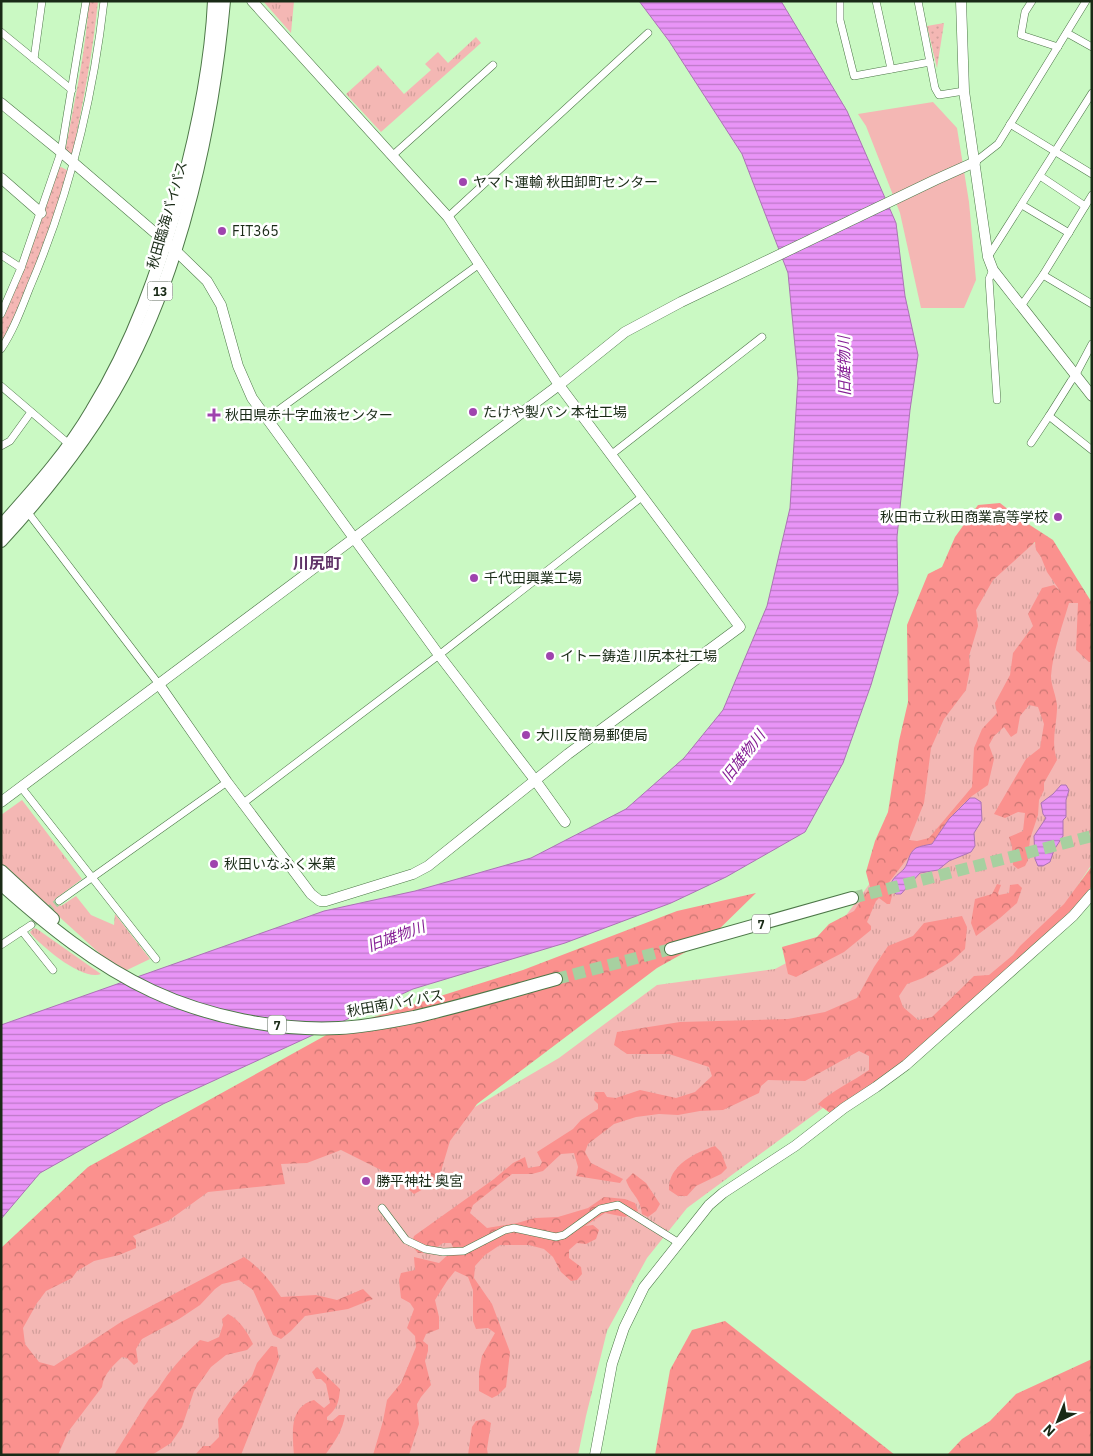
<svg xmlns="http://www.w3.org/2000/svg" width="1093" height="1456" viewBox="0 0 1093 1456" font-family="'IBM Plex Sans','Noto Sans JP',sans-serif">
<style>
.grass{fill:url(#grass-tufts)}
.forest{fill:url(#forest-crowns);fill-rule:evenodd}
.park{fill:url(#park-dots)}
.garden{fill:#f4b7b4}
.water{fill:url(#water-rules);stroke:#ab74b4}
.lines{fill:none;stroke-linecap:round;stroke-linejoin:round}
.street-tunnel{stroke:#a7d0a0;stroke-width:7;stroke-dasharray:7 3.5;stroke-linecap:butt}
.highway-tunnel{stroke:#a7d0a0;stroke-width:12;stroke-dasharray:12 6;stroke-linecap:butt}
.street-casing{stroke:#4d7748;stroke-width:8}
.secondary-casing{stroke:#4d7748;stroke-width:11}
.highway-casing{stroke:#4d7748;stroke-width:14}
.street{stroke:#fff;stroke-width:7}
.secondary{stroke:#fff;stroke-width:10}
.highway{stroke:#fff;stroke-width:12}
.poi-dot{fill:#9f44ae;stroke:#fff;stroke-width:2}
.labels{text-anchor:middle;dominant-baseline:central;stroke-width:5;stroke-linejoin:round;paint-order:stroke}
.shield{fill:#fff;stroke:#5e6a5c;stroke-width:1}
.shield-label{font-size:12px;font-weight:bold;fill:#192a16}
.poi-label{font-size:14px;fill:#192a16;stroke:#fff;text-anchor:start}
.street-label{font-size:14px;fill:#192a16;stroke:#fff}
.water-label{font-size:15px;font-style:italic;fill:#851e95;stroke:#fff}
.quarter-label{font-size:16px;font-weight:bold;fill:#603368;stroke:#fff}
</style>
<defs>
<pattern id="grass-tufts" width="24" height="20" patternUnits="userSpaceOnUse" patternTransform="scale(1.25)"><rect width="24" height="20" fill="#f4b7b4"/><path d="M3 7l-1-3M5 7V3M7 7l1-3M15 17l-1-3M17 17v-4M19 17l1-3" fill="none" stroke="#d19e9a"/></pattern>
<pattern id="forest-crowns" width="20" height="18" patternUnits="userSpaceOnUse" patternTransform="scale(1.25)"><rect width="20" height="18" fill="#fb918e"/><path d="M2 6a3 3 0 1 1 6 0M12 15a3 3 0 1 1 6 0" fill="none" stroke="#ca7773"/></pattern>
<pattern id="park-dots" width="8" height="8" patternUnits="userSpaceOnUse" patternTransform="scale(1.25)"><rect width="8" height="8" fill="#f4b7b4"/><path d="M2 2h.1M6 6h.1" fill="none" stroke="#d19e9a" stroke-width="1.8" stroke-linecap="round"/></pattern>
<pattern id="water-rules" width="6" height="5" patternUnits="userSpaceOnUse" patternTransform="scale(1.25)"><rect width="6" height="5" fill="#e994f7"/><path d="M0 2.5h6" fill="none" stroke="#bc79c7"/></pattern>
</defs>
<rect width="100%" height="100%" fill="#caf9c3"/>
<!-- grass -->
<g class="grass">
<path d="M263,1H294L291,33Z"/>
<path d="M476,37L481,43L381,132L346,94L378,65L404,94L431,70L425,64L438,52L448,63Z"/>
<path d="M1042,542L1092,618V864L1078,885L1069,904L1034,941L880,1066L687,1208L647,1258L607,1331L586,1416L578,1455H50L1,1305L220,1168L422,1138L559,1058L657,985L775,969L826,942L895,850L973,588L1005,548Z"/>
<path d="M22,800L82,879L55,899L61,906L76,896L91,915L114,925L115,914L150,959L125,971L109,962L1,864V815Z"/>
<path d="M34,928L37,929L101,974C82,981 44,948 31,934L30,932Z"/>
</g>
<!-- forest -->
<g class="forest">
<path d="M1000,503L1019,518L1053,540L1089,598L1092,603V662H1089L1076,650L1078,603H1069C1062,627 1053,651 1051,676C1051,687 1058,699 1057,710C1056,728 1051,743 1057,760L1044,783V790L1039,800L1038,815L1030,839L1028,860L1025,866L1018,869L1013,865L1012,846L1009,837L1023,831L1025,813L1018,812L1005,818L994,814L1026,759L1040,748L1044,724L1038,707L1029,705L1020,716L1017,733L1011,737L1004,727L994,736L989,745L994,759L988,785L972,796L960,807L949,819L932,844L910,855L887,885L892,896L890,904H887L879,898L876,901L867,922L871,926V930L844,952L796,977L788,974L782,947L817,937L829,924L854,911L870,887L866,872L875,841L888,812L899,741L908,702L907,625L928,574L942,567L955,537L978,505ZM1035,542L1036,550L1041,557L1047,572L1060,591L1054,585L1042,588L1028,614L1033,626L1013,653L1010,675L995,703L997,713L982,729L974,748L972,787L929,838L917,841L909,840L924,803L931,748L944,719L966,690L970,669L969,656L978,626L976,610L993,580Z"/>
<path d="M1092,866V886L1081,900L1046,936L907,1060L830,1113L818,1104C833,1090 852,1082 869,1070V1056L859,1051L805,1081L768,1080L761,1086L759,1093L723,1110L700,1111L678,1115L659,1114L636,1117L614,1124L588,1144L585,1152L591,1163L623,1179L620,1183L576,1176L578,1167L574,1153L561,1154L543,1171L532,1174H512L473,1205L470,1213L487,1228L517,1223L535,1218L558,1217L588,1208L604,1197L625,1199L635,1203L638,1211L625,1217L605,1213L585,1226L593,1225L599,1230L596,1239L586,1244L577,1243L569,1250V1258L581,1267L582,1274L577,1280L571,1281L561,1272L553,1257L544,1249L529,1245H500L485,1255L475,1266L474,1278L492,1304L510,1352L506,1387L498,1395L492,1398L479,1391V1372L482,1356L495,1333L488,1328L476,1329L473,1321V1290L468,1277L455,1271L447,1281L435,1300L439,1317V1329L426,1334L423,1341L428,1345V1351L425,1361L431,1385L421,1397L417,1404L419,1424L409,1455H373L383,1421L387,1400L401,1383L416,1347L415,1336L407,1328L414,1309L410,1303L401,1298L399,1280L401,1273L415,1270L414,1257L439,1263L454,1249L451,1243H443L429,1253H418L411,1245L414,1236L494,1179L513,1163L525,1157L528,1168L540,1166L542,1162L537,1152L573,1129L581,1120L598,1109V1104L594,1100L595,1092H604L607,1097L616,1098L640,1090L676,1098L695,1092L712,1076L709,1067L669,1054H627L614,1045L617,1032L680,1022L788,1019L825,1012L857,998L874,967L888,946L913,936L924,923L962,916L967,927L965,949L952,961L923,978L907,984L899,996L903,1007L918,1020L932,1017L974,976L989,975L1013,955L1020,946L1064,904Z"/>
<path d="M997,884L1001,885L998,893L999,895L1009,893L1010,885L1018,884L1022,888L1017,903L1000,918L976,936L971,923L975,899L992,894Z"/>
<path d="M756,893L709,939L657,968L477,1104L450,1141L441,1171L431,1185L414,1194L391,1175L341,1150L307,1163L281,1164L285,1184L208,1192L168,1221L133,1236L136,1240V1248L119,1255L94,1261L77,1271L72,1278L46,1291L37,1303L23,1328L25,1344L39,1362L54,1366L121,1322L244,1257C260,1268 270,1280 281,1297L316,1295L337,1300L363,1289L373,1299L348,1309L305,1316L291,1331L281,1339L273,1335L253,1290L239,1280L222,1284L215,1289L200,1305L179,1319L142,1339L136,1349L138,1362L134,1365L127,1358L122,1357C113,1366 104,1373 102,1387L68,1432L58,1455H1V1248L88,1167L339,1028L523,970L677,911Z"/>
<path d="M715,1146L721,1152L727,1168L721,1174L696,1186L687,1196H678L669,1190C668,1165 695,1153 715,1146Z"/>
<path d="M633,1173L646,1183L660,1204L656,1211L648,1217L642,1214C640,1196 631,1195 626,1180Z"/>
<path d="M228,1314C240,1320 247,1332 253,1344L247,1350L226,1355L211,1367L194,1391L182,1427L171,1443L152,1455H114L149,1399C158,1391 162,1382 169,1373C178,1361 189,1350 200,1340L208,1342L219,1337L223,1325L222,1319Z"/>
<path d="M725,1321L895,1455H655L670,1370L692,1330Z"/>
<path d="M271,1346L277,1347L279,1359L241,1455H195L203,1446H210L219,1437L218,1419L233,1397L252,1376L257,1363Z"/>
<path d="M1092,1359V1455H947L962,1439L990,1421L1016,1394Z"/>
<path d="M317,1367L340,1389C339,1402 337,1409 327,1417V1420L332,1421L339,1415H345C343,1430 334,1443 325,1455H294C293,1434 288,1407 314,1400L324,1408L330,1403L326,1384L321,1379H316L312,1372Z"/>
<path d="M484,1419L491,1423L487,1449L488,1455H468L472,1427L476,1421Z"/>
</g>
<!-- park -->
<g class="park">
<path d="M89,1H98C93,52 83,102 73,152L70,156L66,153V147C75,98 86,50 89,1Z"/>
<path d="M944,23L937,68L927,26Z"/>
<path d="M61,167L67,170V175L37,268L1,346V318L18,279L57,169Z"/>
</g>
<!-- garden -->
<path class="garden" d="M933,102L957,128L969,202L976,280L964,308H921L900,213L866,126L858,114Z"/>
<!-- water -->
<g class="water">
<path d="M639,1H781L847,111L896,223L905,296L918,355L910,410L897,537L898,593L871,685L843,763L805,832L726,877L671,903L565,943L413,989L163,1104L40,1173L1,1219V1025L324,911L415,891L531,858L626,809L684,758L723,710L767,606L790,508L798,378L788,273L742,154L669,41Z"/>
<path d="M1061,785H1066L1069,790L1066,800V817L1063,820V836L1054,850L1050,862L1043,866H1038L1035,859L1034,836L1046,818L1043,814L1041,803L1053,794Z"/>
<path d="M970,798H975L981,802L982,820L974,833L975,846L971,852L949,861L938,870L920,873L901,894H896C884,883 897,876 904,869C909,863 908,853 916,848C920,846 927,845 932,844L949,819Z"/>
</g>
<g class="lines">
<!-- street-tunnel -->
<path class="street-tunnel" d="M31,925L59,901"/>
<!-- highway-tunnel -->
<g class="highway-tunnel">
<path d="M852,898L1092,836"/>
<path d="M556,979L671,949"/>
</g>
<!-- street casing -->
<g class="street-casing">
<g id="street">
<path d="M840,1V20L854,76L930,62"/>
<path d="M876,1L891,69"/>
<path d="M918,1L935,88L939,95L964,91"/>
<path d="M1032,1L1025,12L1021,35L1058,47"/>
<path d="M1,32L72,90"/>
<path d="M1067,33L1092,47"/>
<path d="M34,59L42,1"/>
<path d="M1010,124L1092,174"/>
<path d="M392,156L493,65"/>
<path d="M975,162L998,144L1086,1"/>
<path d="M1040,176L1085,206"/>
<path d="M1022,205L1069,233"/>
<path d="M448,217L648,33"/>
<path d="M1,255L21,268"/>
<path d="M988,257L1092,93"/>
<path d="M993,270L989,279L997,400"/>
<path d="M1043,275L1092,304"/>
<path d="M1021,306L1043,275L1092,195"/>
<path d="M1,314L21,268L61,152L86,1"/>
<path d="M1092,344L1075,376L1071,381L1049,416L1092,450"/>
<path d="M1,349C14,330 22,307 30,287C69,196 93,99 104,1"/>
<path d="M1,386L70,445"/>
<path d="M266,419L478,265"/>
<path d="M1031,443L1049,416"/>
<path d="M1,446L10,441L31,412"/>
<path d="M612,454L762,337"/>
<path d="M26,510L158,683"/>
<path d="M21,787L156,959"/>
<path d="M242,804L439,655L643,496"/>
<path d="M59,901L227,782"/>
<path d="M22,931L53,970"/>
<path d="M1,945L31,925"/>
<path d="M382,1208L406,1240L425,1249L443,1252L464,1251L505,1230L514,1228L556,1237L564,1235L600,1209L618,1205L679,1243"/>
</g>
</g>
<!-- secondary casing -->
<g class="secondary-casing">
<g id="secondary">
<path d="M961,1L964,91L988,257L993,270L1092,396"/>
<path d="M1,103L61,152L175,250L207,281L221,305L238,366L252,398L439,655L535,780L565,822"/>
<path d="M1,178L41,213"/>
<path d="M158,683L227,782L311,894L320,901H326L413,874L428,866L568,754L740,627L559,385L448,217L252,1"/>
<path d="M1,802L559,385L625,332L681,302L935,180L975,162"/>
<path d="M595,1455L612,1364L624,1328L644,1287L709,1205L723,1193L795,1146L844,1108L876,1087L906,1065L1073,916L1092,894"/>
</g>
</g>
<!-- highway casing -->
<g class="highway-casing">
<g id="highway">
<path d="M1,526C34,489 67,453 92,410C133,343 159,270 180,194C197,132 211,66 214,1"/>
<path d="M1,541C48,490 90,437 123,376C182,267 213,125 224,1"/>
<path d="M1,871L53,919"/>
<path d="M1,884C47,925 96,965 152,991C208,1017 277,1031 339,1028C364,1027 389,1022 414,1017C462,1006 509,992 556,979"/>
<path d="M671,949L852,898"/>
</g>
</g>
<!-- street -->
<use href="#street" class="street"/>
<!-- secondary -->
<use href="#secondary" class="secondary"/>
<!-- highway -->
<use href="#highway" class="highway"/>
</g>
<!-- markers -->
<g class="poi-dot">
<circle cx="463" cy="182" r="5"/>
<circle cx="222" cy="231" r="5"/>
<circle cx="473" cy="412" r="5"/>
<path d="M211.5 407.5h5v5h5v5h-5v5h-5v-5h-5v-5h5z"/>
<circle cx="1058" cy="517" r="5"/>
<circle cx="474" cy="578" r="5"/>
<circle cx="550" cy="656" r="5"/>
<circle cx="526" cy="735" r="5"/>
<circle cx="214" cy="864" r="5"/>
<circle cx="366" cy="1181" r="5"/>
</g>
<g class="labels">
<!-- shield labels -->
<g class="shield">
<rect x="147.5" y="281.5" width="25" height="19" rx="4"/>
<rect x="752" y="914.5" width="18" height="19" rx="4"/>
<rect x="268" y="1015.5" width="18" height="19" rx="4"/>
</g>
<g class="shield-label">
<text x="160" y="291">13</text>
<text x="761" y="924">7</text>
<text x="277" y="1025">7</text>
</g>
<!-- poi labels -->
<g class="poi-label">
<text x="473" y="182">ヤマト運輸 秋田卸町センター</text>
<text x="232" y="231">FIT365</text>
<text x="483" y="412">たけや製パン 本社工場</text>
<text x="225" y="415">秋田県赤十字血液センター</text>
<text x="1048" y="517" text-anchor="end">秋田市立秋田商業高等学校</text>
<text x="484" y="578">千代田興業工場</text>
<text x="560" y="656">イトー鋳造 川尻本社工場</text>
<text x="536" y="735">大川反簡易郵便局</text>
<text x="224" y="864">秋田いなふく米菓</text>
<text x="376" y="1181">勝平神社 奥宮</text>
</g>
<!-- street labels -->
<g class="street-label">
<text transform="translate(167 215) rotate(-74)">秋田臨海バイパス</text>
<text transform="translate(395 1003) rotate(-10)">秋田南バイパス</text>
</g>
<!-- water labels -->
<g class="water-label">
<text transform="translate(844 366) rotate(-91)">旧雄物川</text>
<text transform="translate(743 756) rotate(-52)">旧雄物川</text>
<text transform="translate(396 936) rotate(-20)">旧雄物川</text>
</g>
<!-- quarter labels -->
<g class="quarter-label">
<text x="317" y="563">川尻町</text>
</g>
</g>
<!-- border -->
<rect width="1093" height="1456" fill="none" stroke="#192a16" stroke-width="5"/>
<!-- north arrow -->
<g transform="translate(1058 1421) rotate(223)" stroke="#ffffff" stroke-width="4" paint-order="stroke">
<path d="M0-4L9 19L0 12L-9 19Z" fill="#192a16"/>
<text y="-8" font-size="14" font-weight="bold" text-anchor="middle" fill="#192a16">N</text>
</g>
</svg>
